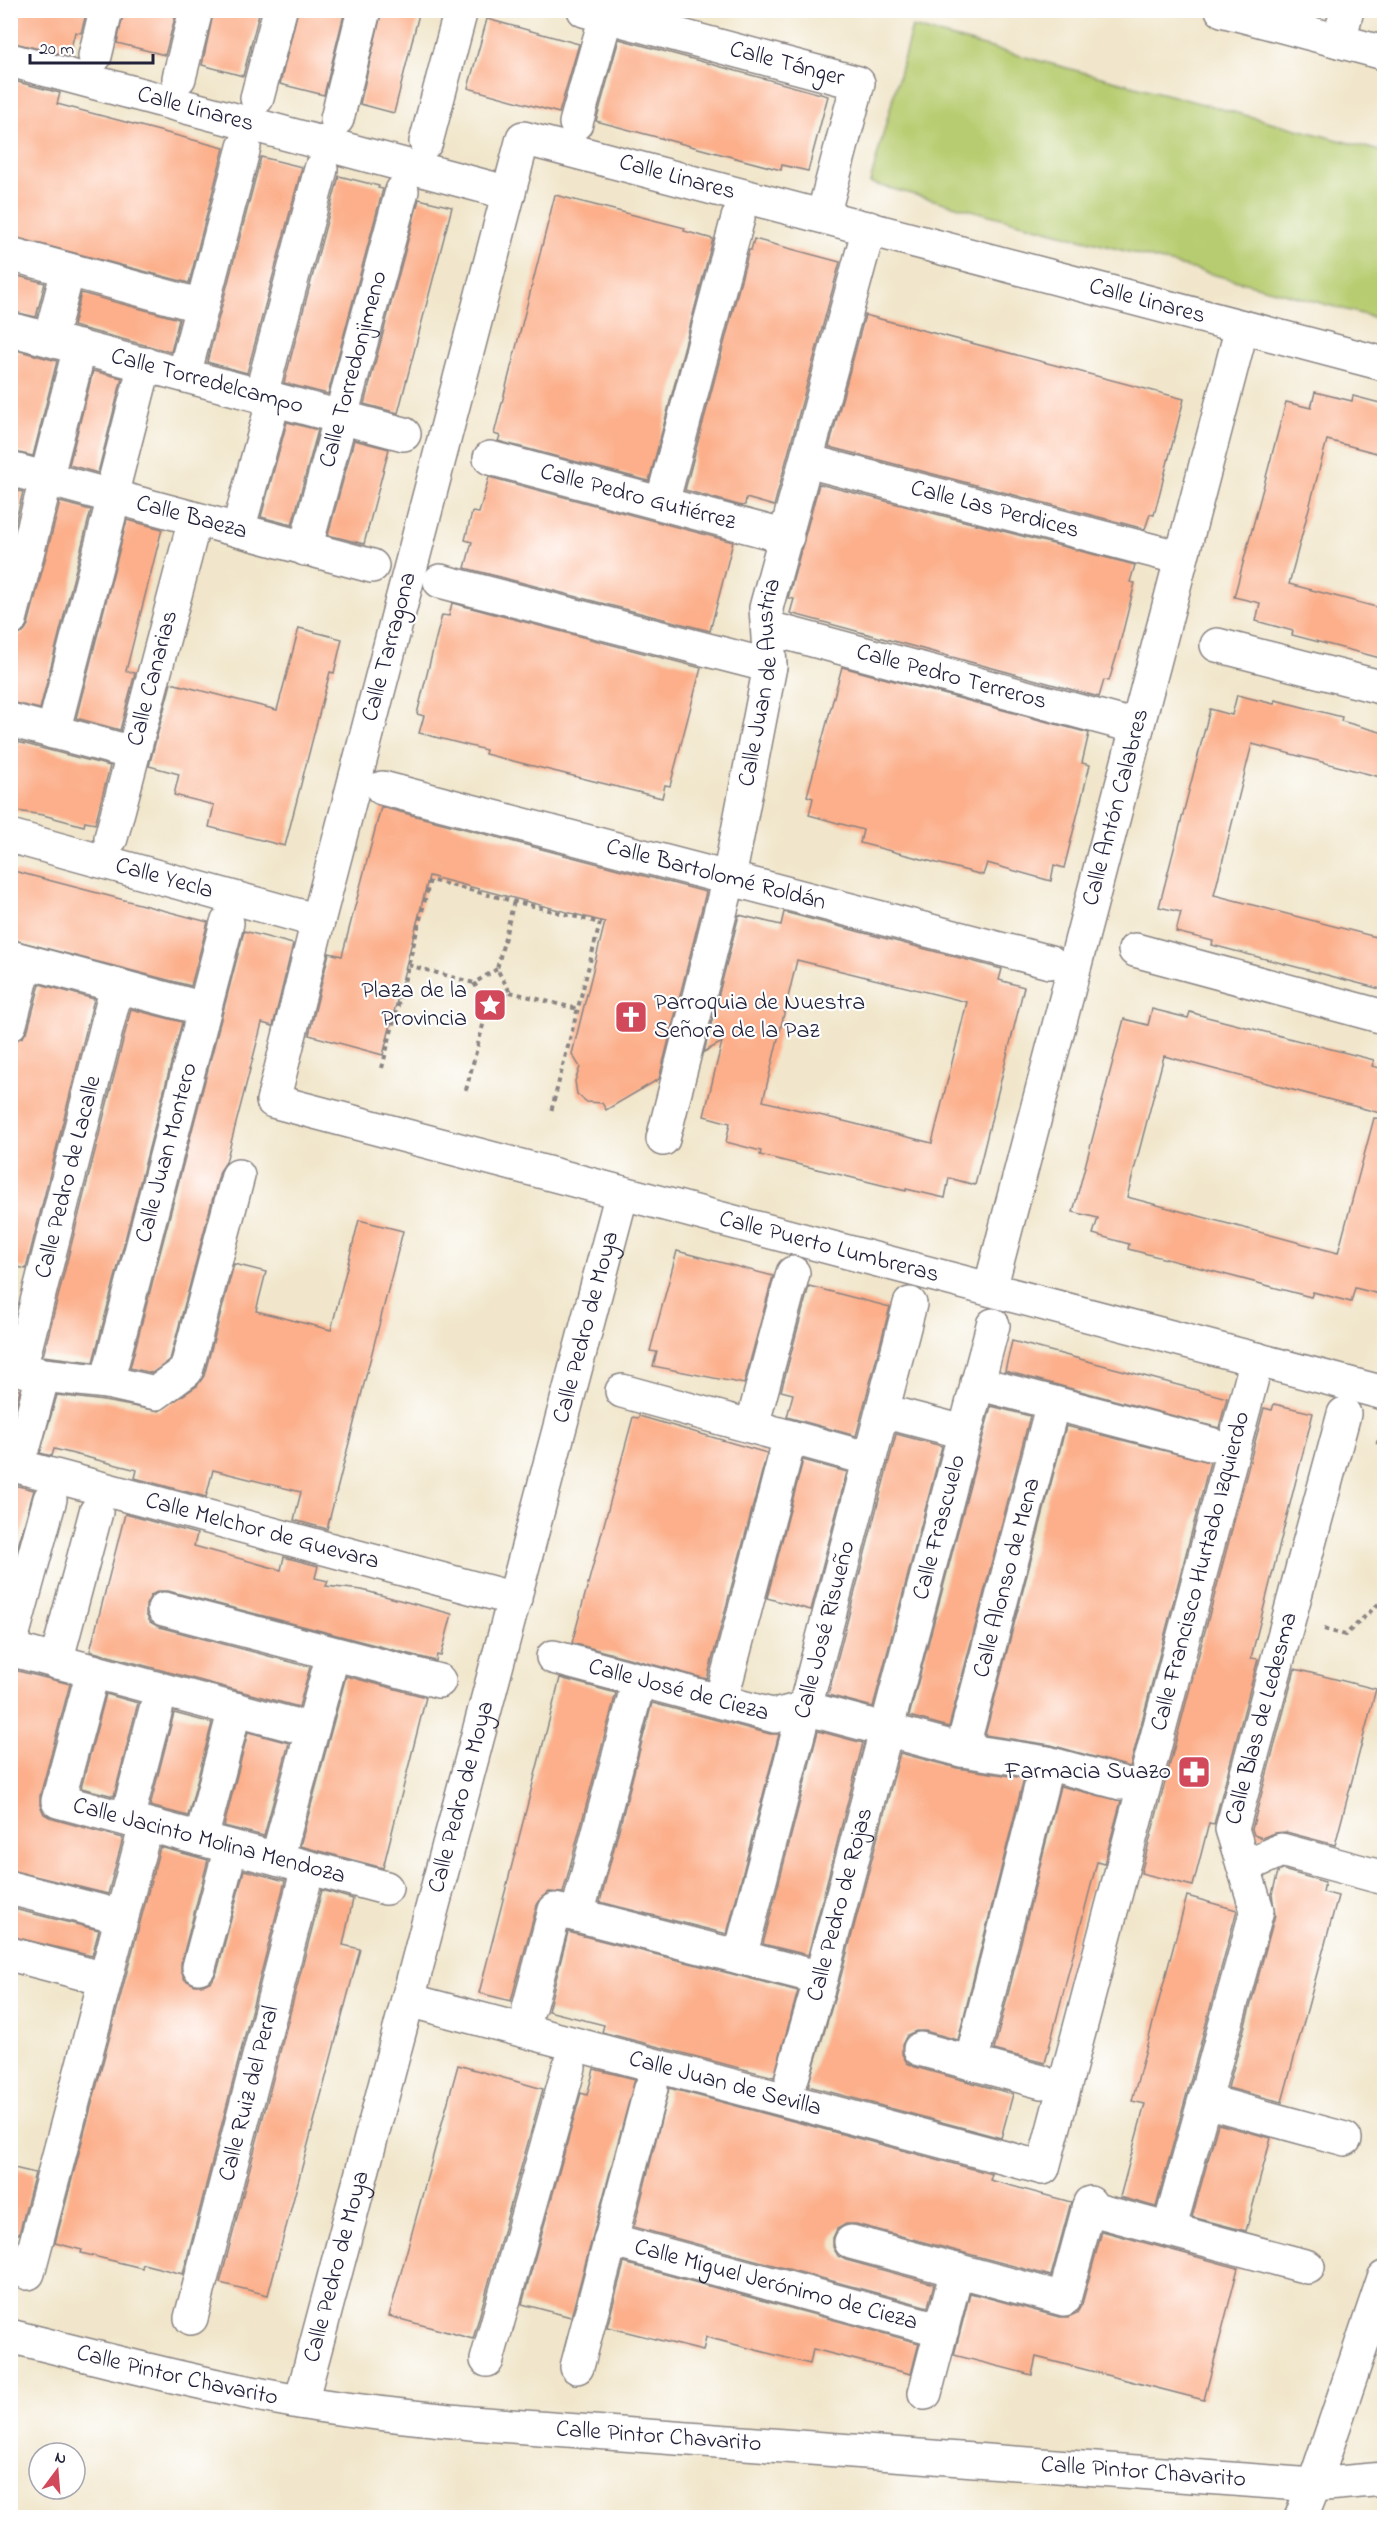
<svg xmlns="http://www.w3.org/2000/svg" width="1395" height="2528" viewBox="0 0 1395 2528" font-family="'Indie Flower',sans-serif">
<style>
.green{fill:#b7cc70;stroke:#6c7756;stroke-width:1.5}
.building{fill:#fcaf8a;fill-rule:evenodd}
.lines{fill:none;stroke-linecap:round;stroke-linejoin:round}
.minor-casing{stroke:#8a8483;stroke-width:36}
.major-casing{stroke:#8a8483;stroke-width:36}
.path{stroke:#8a8483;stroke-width:4;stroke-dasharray:4.5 4.5;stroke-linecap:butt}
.minor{stroke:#fff;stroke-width:33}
.major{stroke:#fff;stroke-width:33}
.labels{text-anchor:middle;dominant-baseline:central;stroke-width:4.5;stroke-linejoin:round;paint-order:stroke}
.street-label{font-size:24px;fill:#22223b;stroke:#fff}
.poi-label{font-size:24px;fill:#22223b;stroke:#fff;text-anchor:end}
</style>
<rect width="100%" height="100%" fill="#fff"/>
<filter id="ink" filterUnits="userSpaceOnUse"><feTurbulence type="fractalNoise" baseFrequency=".0167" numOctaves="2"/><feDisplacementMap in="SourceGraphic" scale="12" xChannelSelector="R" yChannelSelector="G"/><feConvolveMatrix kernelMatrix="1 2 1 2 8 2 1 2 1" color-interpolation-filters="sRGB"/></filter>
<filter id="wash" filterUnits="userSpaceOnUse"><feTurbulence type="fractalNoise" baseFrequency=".008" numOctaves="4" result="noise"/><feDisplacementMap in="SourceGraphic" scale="24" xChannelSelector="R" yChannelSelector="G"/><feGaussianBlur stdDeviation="1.35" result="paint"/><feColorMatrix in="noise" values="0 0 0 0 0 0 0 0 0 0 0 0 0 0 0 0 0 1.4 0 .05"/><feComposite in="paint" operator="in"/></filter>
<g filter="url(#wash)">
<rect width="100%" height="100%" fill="#f1e6cb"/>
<!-- green -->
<path class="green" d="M912,27L1384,152V320L870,183Z"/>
<g id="blocks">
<!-- building -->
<g class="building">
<path d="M10,10H87L81,33L75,32L69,56L10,42Z"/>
<path d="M124,10H177L165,55L117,43Z"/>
<path d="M214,10H260L243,76L202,65Z"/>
<path d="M298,10H345L324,95L280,84Z"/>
<path d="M382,10H420L394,113L360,104Z"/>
<path d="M487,19L579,44L559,113L468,88Z"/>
<path d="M619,39L828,96L808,171L782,165L781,170L596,121Z"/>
<path d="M10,80L60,93L57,104L224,148L189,283L10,236Z"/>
<path d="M261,157L302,167L247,373L207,362Z"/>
<path d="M339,176L379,186L378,188L383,189L328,394L284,383Z"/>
<path d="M555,195L685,228L684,231L713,239L649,481L498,441L500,436L494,434Z"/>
<path d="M419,199L452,207L398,413L364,404Z"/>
<path d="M754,239L840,262L774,506L746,498L745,505L742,506L685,490L749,250H751Z"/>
<path d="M10,274L45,283L36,317L10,311Z"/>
<path d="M81,293L179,319L171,352L73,326Z"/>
<path d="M865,315L1184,399L1154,515L1150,514L1145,529L829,447Z"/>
<path d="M16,350L57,361L33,456L10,451V372Z"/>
<path d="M93,371L122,378L98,473L69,465Z"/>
<path d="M1315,392L1352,401L1353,396L1384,404V455L1327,440L1289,584L1384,609V659L1292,635L1293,631L1256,621L1260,603L1234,597L1286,402L1311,408Z"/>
<path d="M287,422L318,430L292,525L261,517Z"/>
<path d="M354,440L389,449L364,544L328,535Z"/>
<path d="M489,477L733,542L710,631L465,568L472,542L465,540L472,512L479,513Z"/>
<path d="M819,484L1135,565L1130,582L1135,583L1118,651L1109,681L1104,680L1099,697L790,613L794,599L788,598Z"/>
<path d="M10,489L23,492L10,543Z"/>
<path d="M60,502L91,510L40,709L10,702V638L23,633L28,625Z"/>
<path d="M127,520L162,529L126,671L135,673L120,730L76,718Z"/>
<path d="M452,603L701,668L670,786L665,785L662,798L485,754L486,750L419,733L424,716L417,714L435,642L442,615L449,616Z"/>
<path d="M299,628L342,639L334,673L330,672L285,846L209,827L214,805L174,795L179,774L149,766L171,683L277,710Z"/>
<path d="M842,667L1089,733L1082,763L1090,765L1064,868L1054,865L1051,881L987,863L983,875L860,843L863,830L809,815L813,798L807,796Z"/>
<path d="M1237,695L1274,704L1275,700L1342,717L1341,721L1384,733V778L1252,744L1214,895L1384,939V990L1212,945L1213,941L1176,932L1181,912L1159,907L1210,709L1232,715Z"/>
<path d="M10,740L110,766L95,824L85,822L84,826L43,815L10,810Z"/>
<path d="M381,807L706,892L659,1079L606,1110L602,1103L587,1102L577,1094L575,1081L580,1067L572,1054L605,922L429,876L383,1055L309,1035L329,953L342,956Z"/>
<path d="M10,870L208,922L191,986L10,939Z"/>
<path d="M784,912L1002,969L999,980L1024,987L975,1185L949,1178L945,1198L906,1189V1191L760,1155L761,1151L726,1142L730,1123L704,1116L722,1042L704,1052L739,915L781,925ZM797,960L967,1002L932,1143L763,1101Z"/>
<path d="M244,931L293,944L273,1026L262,1023L226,1162L220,1171L170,1360L152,1373L130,1368Z"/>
<path d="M40,984L94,999L26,1269L10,1265V1042L23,1037L28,1029Z"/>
<path d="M131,1009L182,1022L93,1362L43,1356Z"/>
<path d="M1152,1009L1188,1018L1190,1012L1207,1017L1374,1060L1372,1066L1384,1069V1114L1164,1056L1127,1197L1338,1253L1374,1118L1384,1119V1275L1379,1294L1355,1288L1351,1302L1313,1292L1311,1297L1128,1249L1129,1244L1093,1234L1098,1218L1073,1212L1124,1019L1148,1025Z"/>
<path d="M359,1220L403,1231L327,1529L294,1520L301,1492L213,1470L206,1497L135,1478L137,1470L54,1449L52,1456L40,1453L57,1395L104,1401L159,1411L197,1386L204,1376L234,1264L266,1272L256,1311L331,1330Z"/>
<path d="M677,1251L773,1276L744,1384L653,1366L657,1352L650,1351Z"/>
<path d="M809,1286L890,1307L856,1436L787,1417L793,1394L781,1391Z"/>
<path d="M1012,1341L1227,1398L1219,1428L1005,1371Z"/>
<path d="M10,1388L20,1390L10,1425Z"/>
<path d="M1274,1404L1313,1413L1251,1658L1258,1659L1214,1824L1209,1823L1193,1886L1141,1873L1264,1408L1272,1410Z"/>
<path d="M991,1406L1030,1416L949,1727L909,1716Z"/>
<path d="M639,1416L767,1453L707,1679L572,1643L633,1417L638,1418Z"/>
<path d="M1066,1426L1210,1462L1130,1767L1051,1745L985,1735Z"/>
<path d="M896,1434L942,1446L873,1707L828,1695Z"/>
<path d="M803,1460L847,1472L811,1610L767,1598Z"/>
<path d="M10,1484L34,1490L11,1571H10Z"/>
<path d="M125,1514L197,1534L194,1546L281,1570L284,1557L318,1566L315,1578L328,1581L326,1586L362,1590L452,1614L441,1656L437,1655L436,1661L168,1591H159L151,1595L146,1605V1614L150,1622L159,1627L310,1667L299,1707L90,1651Z"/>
<path d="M10,1669L70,1684L40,1796V1805L44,1814L53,1819L123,1838L108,1894L10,1870Z"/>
<path d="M1295,1669L1376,1689L1335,1845L1286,1832L1274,1833L1262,1838L1254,1835L1252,1829Z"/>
<path d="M346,1676L426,1697L383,1868L300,1846Z"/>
<path d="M560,1678L616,1693L563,1893L549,1892L542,1897L537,1905L511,2001L479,1993Z"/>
<path d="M106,1694L138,1703L114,1796L81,1788Z"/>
<path d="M652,1703L770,1734H779L727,1934L600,1902Z"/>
<path d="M174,1713L212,1723L188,1816L150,1806Z"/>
<path d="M818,1731L863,1743L808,1955L763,1944Z"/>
<path d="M248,1732L289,1743L264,1836L224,1826Z"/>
<path d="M900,1753L957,1768L1024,1778L958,2040L925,2031H916L907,2035L902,2045V2054L907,2063L915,2067L1013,2094L1001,2138L808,2086L839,1983Z"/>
<path d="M1060,1786L1121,1801L1104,1864L1097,1862L1045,2063L994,2050Z"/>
<path d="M160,1847L208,1860L181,1963V1971L185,1980L195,1985H203L212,1981L217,1972L244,1870L285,1881L183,2274L143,2264L142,2268L81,2253L82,2250L55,2243Z"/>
<path d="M1283,1870L1325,1882L1323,1892L1338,1896L1282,2102L1228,2088L1275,1915L1272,1894L1278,1872Z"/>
<path d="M322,1890L353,1899L343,1945L360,1949L268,2295L220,2283Z"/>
<path d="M1187,1896L1237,1910L1156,2207L1120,2197L1145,2104L1132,2101Z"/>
<path d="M10,1908L99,1930L92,1956L10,1936Z"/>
<path d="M568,1932L798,1991L774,2077L602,2032L604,2025L548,2011Z"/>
<path d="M458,2065L543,2089L473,2339L389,2316Z"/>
<path d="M594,2069L635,2079L571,2317L522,2304L581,2093L587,2095Z"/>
<path d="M669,2088L992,2174L990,2180L1071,2202L1051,2276L856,2224H846L837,2229L833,2238V2247L838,2256L846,2260L934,2284L928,2307L634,2227Z"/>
<path d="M1218,2124L1271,2138L1246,2231L1192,2217Z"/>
<path d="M10,2167L35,2173L19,2234L10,2232Z"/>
<path d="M1102,2231L1238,2268L1204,2400L1036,2357L1032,2375L954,2355L970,2293L1059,2317H1068L1077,2313L1082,2304Z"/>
<path d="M624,2263L919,2343L911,2374L813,2349L810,2364L706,2337L703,2351L607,2327Z"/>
</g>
</g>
</g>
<g filter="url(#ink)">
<use href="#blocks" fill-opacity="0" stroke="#8a8483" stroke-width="1.5"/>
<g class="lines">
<!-- minor casing -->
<g class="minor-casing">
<g id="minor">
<path id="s1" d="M584,10L858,83L823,216"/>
<path d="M1339,41L1347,10"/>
<path d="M95,56L106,10"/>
<path id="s2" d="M10,60L509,193"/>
<path d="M179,78L196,10"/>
<path d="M257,98L280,10"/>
<path d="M337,119L364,10"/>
<path d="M576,123L603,27"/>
<path d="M426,142L461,10"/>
<path d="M10,254L202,306"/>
<path id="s3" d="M10,329L404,434"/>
<path d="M50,339L68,270"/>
<path id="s4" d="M1384,364L523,138L318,921L273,1101L1384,1393"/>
<path d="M184,375L244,147"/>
<path d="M261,395L321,169"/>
<path id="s5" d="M490,458L787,537"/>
<path id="s6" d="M807,461L1181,558"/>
<path id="s7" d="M10,469L372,566"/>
<path d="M111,496L145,364"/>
<path d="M662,503L738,218"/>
<path d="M238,530L274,399"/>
<path id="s8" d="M305,549L402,191"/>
<path d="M440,581L770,666"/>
<path d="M10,620L80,347"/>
<path id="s9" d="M768,628L1137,727"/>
<path d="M1217,645L1384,688"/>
<path d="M10,720L133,753"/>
<path d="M53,732L114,497"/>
<path id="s10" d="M382,788L1050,962"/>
<path id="s11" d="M10,836L318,921"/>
<path id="s12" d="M111,838L195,519"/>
<path d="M1135,950L1384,1017"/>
<path d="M10,957L204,1009"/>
<path d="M10,1024L26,962"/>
<path id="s13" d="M663,1139L729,878L770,666L766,608L869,228"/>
<path id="s14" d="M990,1289L1242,327"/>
<path d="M10,1367L43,1375L107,1382L156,1393L186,1371L238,1176"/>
<path id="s15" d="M20,1369L117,986"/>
<path id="s16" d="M107,1382L227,923"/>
<path d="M977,1383L1210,1444"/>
<path d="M622,1391L870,1459"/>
<path d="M883,1411L964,1432"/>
<path d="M752,1426L793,1273"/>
<path d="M25,1443L43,1375"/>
<path id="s17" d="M10,1464L515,1599"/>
<path d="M164,1609L439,1681"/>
<path d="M10,1644L50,1499"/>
<path d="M10,1649L312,1730"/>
<path id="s18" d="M553,1657L775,1716L805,1708L962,1750L1047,1763L1121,1783"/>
<path d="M56,1662L96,1512"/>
<path id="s19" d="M93,1671L58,1801L386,1888"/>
<path d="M721,1701L790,1437"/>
<path id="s20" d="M962,1750L1053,1403"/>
<path d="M127,1819L161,1690"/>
<path d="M201,1839L235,1709"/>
<path d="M277,1859L333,1654"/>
<path d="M1244,1867L1281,1850L1384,1878"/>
<path d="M10,1888L122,1917"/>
<path d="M577,1915L821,1978"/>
<path d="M10,1954L105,1979"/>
<path id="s21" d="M740,1957L910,1304"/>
<path d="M199,1967L231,1847"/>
<path id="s22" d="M408,2000L1043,2168L1257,1359"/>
<path d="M529,2008L555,1910L577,1915L639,1680"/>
<path d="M920,2049L1042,2082"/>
<path d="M971,2063L1047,1763"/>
<path id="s23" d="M792,2078L821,1978L993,1325"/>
<path d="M1205,2101L1345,2139"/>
<path d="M1088,2208L1308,2267"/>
<path id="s24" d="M1169,2230L1257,1910L1232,1829L1344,1414"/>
<path id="s25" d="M610,2240L942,2330"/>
<path d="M851,2242L1064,2299L1090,2203"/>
<path d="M28,2273L146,1825"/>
<path id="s26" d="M191,2318L308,1868"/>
<path d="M487,2360L569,2067"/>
<path d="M577,2367L651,2088"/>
<path d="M925,2393L957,2270"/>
<path id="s27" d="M301,2402L622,1193"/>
<path d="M1314,2485L1384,2479"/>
</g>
</g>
<!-- major casing -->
<g class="major-casing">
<g id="major">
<path d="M1222,10L1384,53"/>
<path id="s28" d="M10,2336C106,2360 202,2385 299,2402C356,2412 414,2417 471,2423L1314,2485"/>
<path d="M1301,2518L1314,2485L1384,2278"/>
</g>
</g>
<!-- path -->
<g class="path">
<path d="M408,965L474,983"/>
<path d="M497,969L474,983L488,1006L510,992L497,969L514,901"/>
<path d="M510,992L578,1009"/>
<path d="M382,1068L430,880L600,923L551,1112"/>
<path d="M466,1090L488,1006"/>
<path d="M1376,1442L1384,1444"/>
<path d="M1324,1629L1345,1635L1384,1599"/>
</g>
<!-- minor -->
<use href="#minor" class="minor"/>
<!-- major -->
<use href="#major" class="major"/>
</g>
</g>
<!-- icons -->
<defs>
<g id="sight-square" transform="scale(1.725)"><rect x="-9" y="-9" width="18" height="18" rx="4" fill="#d1495b" stroke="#fff"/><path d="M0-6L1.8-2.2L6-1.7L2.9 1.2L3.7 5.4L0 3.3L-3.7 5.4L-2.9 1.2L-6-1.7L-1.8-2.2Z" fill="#fff"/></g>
<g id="church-square" transform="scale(1.725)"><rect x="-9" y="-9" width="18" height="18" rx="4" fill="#d1495b" stroke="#fff"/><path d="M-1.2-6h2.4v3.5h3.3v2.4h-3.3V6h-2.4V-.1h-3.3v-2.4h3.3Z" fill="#fff"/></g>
<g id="pharmacy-square" transform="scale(1.725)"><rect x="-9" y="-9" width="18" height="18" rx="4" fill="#d1495b" stroke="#fff"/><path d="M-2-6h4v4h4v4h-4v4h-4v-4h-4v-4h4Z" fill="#fff"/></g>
</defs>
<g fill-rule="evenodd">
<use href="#sight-square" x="490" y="1005"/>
<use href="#church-square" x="631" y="1017"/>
<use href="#pharmacy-square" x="1194" y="1772"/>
</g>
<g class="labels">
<!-- street labels -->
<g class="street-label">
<text stroke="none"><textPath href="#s1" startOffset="210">Calle Tánger</textPath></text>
<text stroke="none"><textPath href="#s2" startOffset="192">Calle Linares</textPath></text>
<text transform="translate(677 178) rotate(15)">Calle Linares</text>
<text transform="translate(1147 302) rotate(15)">Calle Linares</text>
<text stroke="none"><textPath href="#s8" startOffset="186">Calle Torredonjimeno</textPath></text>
<text stroke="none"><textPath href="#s3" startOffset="204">Calle Torredelcampo</textPath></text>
<text stroke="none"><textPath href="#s5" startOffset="153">Calle Pedro Gutiérrez</textPath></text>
<text stroke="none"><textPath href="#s6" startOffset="194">Calle Las Perdices</textPath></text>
<text stroke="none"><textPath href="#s7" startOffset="188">Calle Baeza</textPath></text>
<text transform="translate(390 647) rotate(-75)">Calle Tarragona</text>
<text stroke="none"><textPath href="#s12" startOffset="165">Calle Canarias</textPath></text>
<text stroke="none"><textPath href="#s9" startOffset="190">Calle Pedro Terreros</textPath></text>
<text stroke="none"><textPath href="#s13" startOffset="468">Calle Juan de Austria</textPath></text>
<text stroke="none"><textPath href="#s14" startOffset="498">Calle Antón Calabres</textPath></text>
<text stroke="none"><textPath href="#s10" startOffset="345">Calle Bartolomé Roldán</textPath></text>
<text stroke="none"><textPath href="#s11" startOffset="160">Calle Yecla</textPath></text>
<text stroke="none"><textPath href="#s16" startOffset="237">Calle Juan Montero</textPath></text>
<text stroke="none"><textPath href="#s15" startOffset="198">Calle Pedro de Lacalle</textPath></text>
<text stroke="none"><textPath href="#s4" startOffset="2460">Calle Puerto Lumbreras</textPath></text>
<text stroke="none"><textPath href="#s27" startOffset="1112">Calle Pedro de Moya</textPath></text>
<text stroke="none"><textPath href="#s23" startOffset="570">Calle Frascuelo</textPath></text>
<text stroke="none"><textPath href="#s17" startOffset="261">Calle Melchor de Guevara</textPath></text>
<text stroke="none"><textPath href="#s22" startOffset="1274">Calle Francisco Hurtado Izquierdo</textPath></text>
<text stroke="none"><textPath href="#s20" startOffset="178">Calle Alonso de Mena</textPath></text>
<text stroke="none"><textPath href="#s21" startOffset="338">Calle José Risueño</textPath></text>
<text stroke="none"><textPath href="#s18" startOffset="130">Calle José de Cieza</textPath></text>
<text stroke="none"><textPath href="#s24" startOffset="531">Calle Blas de Ledesma</textPath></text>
<text stroke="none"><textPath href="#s27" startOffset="626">Calle Pedro de Moya</textPath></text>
<text stroke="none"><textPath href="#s19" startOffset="291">Calle Jacinto Molina Mendoza</textPath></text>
<text stroke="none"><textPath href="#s23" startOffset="180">Calle Pedro de Rojas</textPath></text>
<text stroke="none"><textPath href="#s22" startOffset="328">Calle Juan de Sevilla</textPath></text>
<text stroke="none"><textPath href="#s26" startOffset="232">Calle Ruiz del Peral</textPath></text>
<text stroke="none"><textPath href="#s27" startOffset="140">Calle Pedro de Moya</textPath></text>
<text stroke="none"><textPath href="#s25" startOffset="172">Calle Miguel Jerónimo de Cieza</textPath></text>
<text stroke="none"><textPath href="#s28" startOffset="172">Calle Pintor Chavarito</textPath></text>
<text stroke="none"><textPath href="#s28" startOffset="658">Calle Pintor Chavarito</textPath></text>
<text stroke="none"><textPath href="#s28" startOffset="1144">Calle Pintor Chavarito</textPath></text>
</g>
<!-- poi labels -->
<g class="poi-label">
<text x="467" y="991">Plaza de la<tspan x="467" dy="28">Provincia</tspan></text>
<text x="654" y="1003" text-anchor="start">Parroquia de Nuestra<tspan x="654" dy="28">Señora de la Paz</tspan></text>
<text x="1171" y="1772">Farmacia Suazo</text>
</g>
</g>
<!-- margin -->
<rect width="1395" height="2528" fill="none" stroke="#fff" stroke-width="36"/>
<!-- north arrow -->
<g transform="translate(57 2471) rotate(16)"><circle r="28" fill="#ffffff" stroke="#a7a7b1" stroke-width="1.5"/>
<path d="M0-4.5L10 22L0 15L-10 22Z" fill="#d1495b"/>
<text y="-9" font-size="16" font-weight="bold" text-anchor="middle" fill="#22223b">N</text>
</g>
<!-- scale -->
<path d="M30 54v9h123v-9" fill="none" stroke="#22223b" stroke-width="3"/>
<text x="39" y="54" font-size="18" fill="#22223b" stroke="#ffffff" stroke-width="4.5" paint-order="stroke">20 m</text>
</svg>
